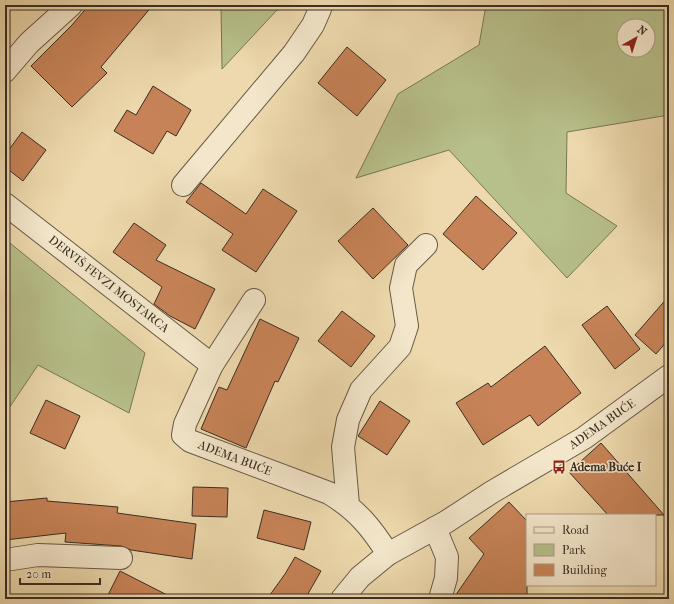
<svg xmlns="http://www.w3.org/2000/svg" width="674" height="604" viewBox="0 0 674 604" font-family="'IM FELL French Canon',serif">
<style>
.green{fill:#b7bf8a;stroke:#787657;fill-rule:evenodd}
.building{fill:#c78357;stroke:#3a2e24}
.lines{fill:none;stroke-linecap:round;stroke-linejoin:round}
.minor-casing{stroke:#675946;stroke-width:24}
.tertiary-casing{stroke:#675946;stroke-width:24}
.minor{stroke:#f3e6ca;stroke-width:22}
.tertiary{stroke:#f3e6ca;stroke-width:22}
.labels{text-anchor:middle;dominant-baseline:central;stroke-width:3;stroke-linejoin:round;paint-order:stroke}
.street-label{font-size:12px;fill:#3a2e24;stroke:#f3e6ca}
.poi-label{font-size:12px;font-weight:bold;fill:#3a2e24;stroke:#f3e6ca;text-anchor:start}
</style>
<rect width="100%" height="100%" fill="#edd9ad"/>
<filter id="stains"><feTurbulence type="fractalNoise" baseFrequency=".005" numOctaves="4"/><feColorMatrix values="0 0 0 0 .2 0 0 0 0 .09 0 0 0 0 .02 0 0 0 .5 -.17"/></filter>
<radialGradient id="worn" r=".72"><stop offset=".6" stop-color="#630" stop-opacity="0"/><stop offset="1" stop-color="#630" stop-opacity=".3"/></radialGradient>
<!-- green -->
<g class="green">
<path d="M221,5H308L277,10L222,69Z"/>
<path d="M486,5H669V115L567,132L566,193L617,226L567,278L449,150L356,178L398,94L479,45ZM624,26H648V50H624Z"/>
<path d="M5,239L145,353L129,413L38,365L5,414Z"/>
</g>
<!-- building -->
<g class="building">
<path d="M89,5H153L101,67L107,73L72,107L31,66L72,25Z"/>
<path d="M347,47L386,80L357,116L318,83Z"/>
<path d="M153,86L191,110L176,136L167,131L153,154L114,131L127,110L136,115Z"/>
<path d="M22,132L46,150L23,181L5,167V155Z"/>
<path d="M201,183L246,214L263,189L297,211L256,272L222,250L233,234L186,202Z"/>
<path d="M476,196L517,233L483,270L443,234Z"/>
<path d="M373,208L408,245L373,279L338,241Z"/>
<path d="M134,223L166,245L156,260L215,289L195,329L170,316L154,304L162,287L113,252Z"/>
<path d="M669,296V339L656,354L635,335Z"/>
<path d="M607,306L640,349L615,369L582,325Z"/>
<path d="M342,311L375,336L351,367L318,341Z"/>
<path d="M260,319L299,338L278,382L275,381L246,448L201,429L219,387L227,390Z"/>
<path d="M545,346L581,393L538,426L530,415L483,445L456,403L488,383L491,387Z"/>
<path d="M46,400L80,416L65,449L30,433Z"/>
<path d="M380,401L410,421L387,455L358,436Z"/>
<path d="M601,443L664,515H608L569,472Z"/>
<path d="M193,487L228,488L227,517L192,516Z"/>
<path d="M47,498V501L118,507L117,513L196,524L192,559L131,550L121,546L65,542L66,533L5,540V502Z"/>
<path d="M509,502L527,521V599H453L484,554L469,538Z"/>
<path d="M264,510L311,522L304,550L257,538Z"/>
<path d="M295,557L321,571L305,599H267L285,574Z"/>
<path d="M120,571L175,599H106Z"/>
</g>
<g class="lines">
<!-- minor casing -->
<g class="minor-casing">
<g id="minor">
<path d="M5,71L29,43L71,5"/>
<path d="M183,185L294,53L313,25L320,9L318,5"/>
<path d="M5,204L212,365"/>
<path d="M254,300L212,365L185,424L183,435L190,441L329,493C357,510 371,527 388,554"/>
<path d="M348,505L343,447L348,420L361,390L400,347L407,326L401,288L406,265L426,245"/>
<path d="M435,528L447,557L446,578L440,599"/>
<path d="M5,560L38,555L121,558"/>
</g>
</g>
<!-- tertiary casing -->
<g class="tertiary-casing">
<path id="tertiary" d="M342,599L360,577L388,554L446,522L492,492L584,438L669,376"/>
</g>
<!-- minor -->
<use href="#minor" class="minor"/>
<!-- tertiary -->
<use href="#tertiary" class="tertiary"/>
</g>
<!-- icons -->
<defs>
<g id="bus-bare" transform="scale(1.08)"><path d="M-5-6H5V4H4V6H2V4H-2V6H-4V4H-5ZM-3.5-4V0h7V-4ZM-3.5 1.2v1.5H-2V1.2ZM2 1.2v1.5H3.5V1.2Z" fill="#8f2418" stroke="#f3e6ca" stroke-width="2.5" paint-order="stroke"/></g>
</defs>
<g fill-rule="evenodd">
<use href="#bus-bare" x="559" y="467"/>
</g>
<g class="labels">
<!-- street labels -->
<g class="street-label">
<text transform="translate(109 284) rotate(38)">DERVIŠ FEVZI MOSTARCA</text>
<text transform="translate(602 424) rotate(-35)">ADEMA BUĆE</text>
<text transform="translate(235 458) rotate(21)">ADEMA BUĆE</text>
</g>
<!-- poi labels -->
<g class="poi-label">
<text x="570" y="467">Adema Buće I</text>
</g>
</g>
<!-- margin -->
<rect width="674" height="604" fill="none" stroke="#edd9ad" stroke-width="20"/>
<rect x="6" y="6" width="662" height="592" fill="none" stroke="#3a2e24" stroke-width="2"/>
<rect x="10" y="10" width="654" height="584" fill="none" stroke="#3a2e24"/>
<!-- legend -->
<rect x="526" y="514" width="130" height="72" fill="#f3e6ca" stroke="#a99c88"/>
<rect x="534" y="527" width="20" height="6" fill="#f3e6ca" stroke="#a99c88"/>
<text x="562" y="534" font-size="12" fill="#3a2e24">Road</text>
<rect x="534" y="544" width="20" height="12" fill="#b7bf8a" stroke="#a99c88"/>
<text x="562" y="554" font-size="12" fill="#3a2e24">Park</text>
<rect x="534" y="564" width="20" height="12" fill="#c78357" stroke="#a99c88"/>
<text x="562" y="574" font-size="12" fill="#3a2e24">Building</text>
<!-- north arrow -->
<g transform="translate(636 38) rotate(39)"><circle r="19" fill="#f3e6ca" stroke="#a99c88"/>
<path d="M0-3L7 15L0 10L-7 15Z" fill="#8f2418"/>
<text y="-6" font-size="11" font-weight="bold" text-anchor="middle" fill="#3a2e24">N</text>
</g>
<!-- scale -->
<path d="M20 578v6h80v-6" fill="none" stroke="#3a2e24" stroke-width="2"/>
<text x="26" y="578" font-size="12" fill="#3a2e24" stroke="#f3e6ca" stroke-width="3" paint-order="stroke">20 m</text>
<rect width="100%" height="100%" filter="url(#stains)"/>
<rect width="100%" height="100%" fill="url(#worn)"/>
</svg>
